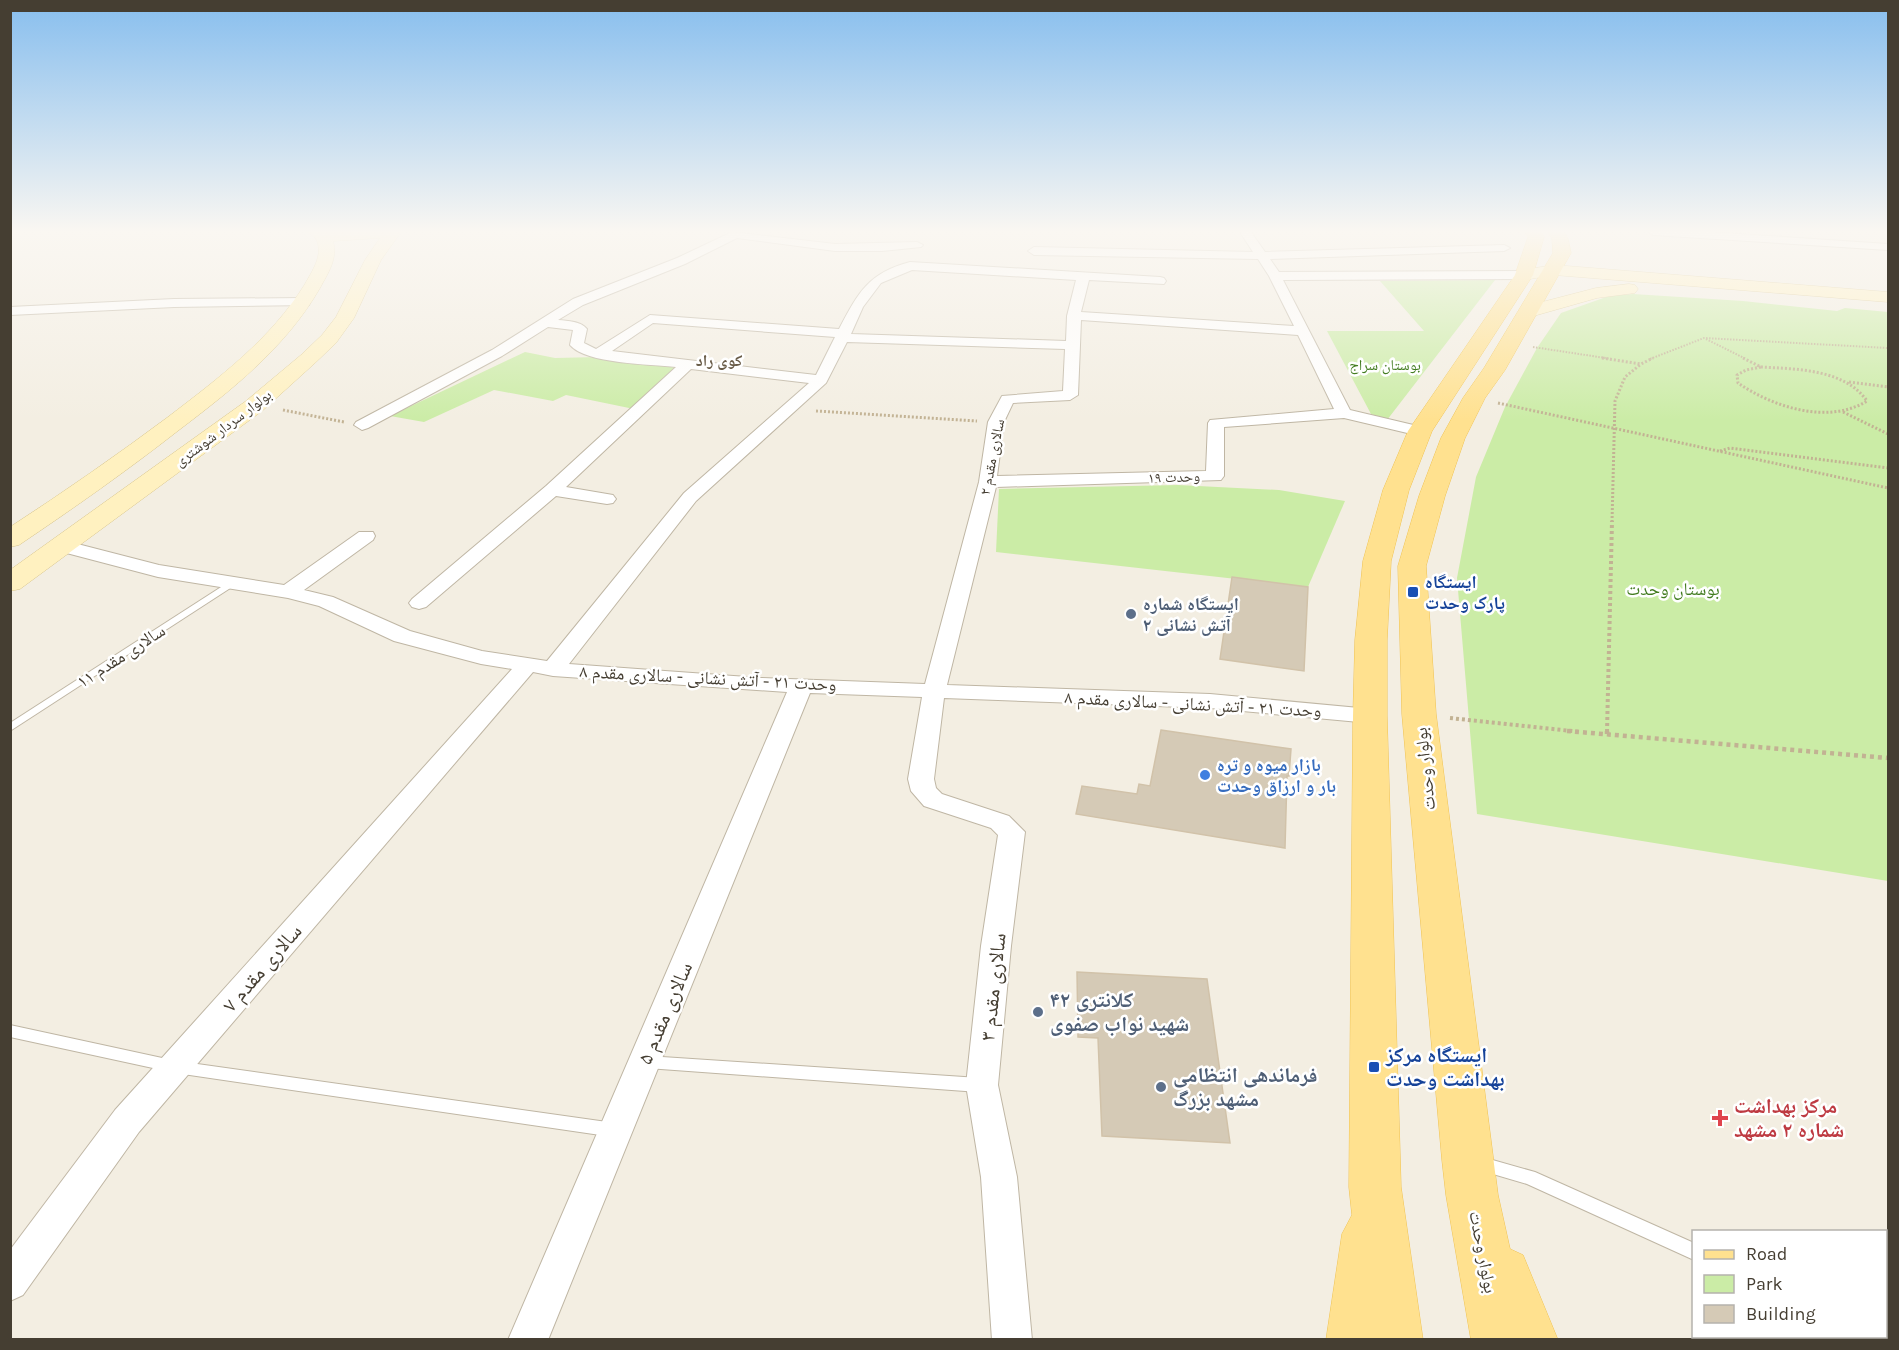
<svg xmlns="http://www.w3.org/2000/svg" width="1899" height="1350" viewBox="0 0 1899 1350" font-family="Karla,'Noto Naskh Arabic',sans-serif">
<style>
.green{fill:#cbeca6}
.building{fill:#d5cab6;stroke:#d1c2a9;stroke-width:1.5}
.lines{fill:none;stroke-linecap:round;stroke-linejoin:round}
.lane-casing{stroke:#bfb6a4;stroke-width:2}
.street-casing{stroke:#bfb6a4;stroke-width:2}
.secondary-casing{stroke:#d8c58c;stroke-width:1}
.primary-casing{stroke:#f0c353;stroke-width:1}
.path-far3{stroke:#c2b293;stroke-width:2;stroke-dasharray:1.5 1.5;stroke-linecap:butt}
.path-far2{stroke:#c2b293;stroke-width:3;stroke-dasharray:2 2;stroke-linecap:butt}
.path-far1{stroke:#c2b293;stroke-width:4;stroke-dasharray:3 3;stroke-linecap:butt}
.path{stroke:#c2b293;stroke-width:4.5;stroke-dasharray:4 4;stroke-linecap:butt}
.lane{fill:#fff;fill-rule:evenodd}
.street{fill:#fff;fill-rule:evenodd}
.secondary{fill:#fff1c0;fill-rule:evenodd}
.primary{fill:#ffe18f;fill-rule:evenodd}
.transit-dot{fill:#1a4fb4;stroke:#fff;stroke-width:2}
.service-dot{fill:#5c6f8a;stroke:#fff;stroke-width:2}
.shop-dot{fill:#3f7fe0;stroke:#fff;stroke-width:2}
.health-dot{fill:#e0444e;stroke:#fff;stroke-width:2}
.labels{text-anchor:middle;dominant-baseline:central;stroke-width:5;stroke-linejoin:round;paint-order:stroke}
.far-park-label{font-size:15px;fill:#427c20;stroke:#fff}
.far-street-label{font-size:15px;fill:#453e32;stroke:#fff}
.far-neighbourhood-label{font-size:16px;font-weight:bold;fill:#695c48;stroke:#fff}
.transit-label{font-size:18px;font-weight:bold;fill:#164399;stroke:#fff;text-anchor:start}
.park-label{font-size:18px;fill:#427c20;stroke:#fff}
.service-label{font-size:18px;font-weight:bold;fill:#4e5e75;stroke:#fff;text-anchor:start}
.street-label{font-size:18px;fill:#453e32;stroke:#fff}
.shop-label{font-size:18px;font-weight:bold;fill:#366cbe;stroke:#fff;text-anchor:start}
.near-street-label{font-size:21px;fill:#453e32;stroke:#fff}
.near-service-label{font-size:21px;font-weight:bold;fill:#4e5e75;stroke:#fff;text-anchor:start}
.near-transit-label{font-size:21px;font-weight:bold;fill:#164399;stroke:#fff;text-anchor:start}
.near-health-label{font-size:21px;font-weight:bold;fill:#be3a42;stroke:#fff;text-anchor:start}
</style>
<rect width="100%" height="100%" fill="#f3eee2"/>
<!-- green -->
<g class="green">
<path d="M1495,280L1387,420L1371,414L1327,331H1424L1380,281Z"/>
<path d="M1633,294L1743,301L1837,311L1845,308L1888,312V881L1477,814L1457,578L1476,477L1505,407L1537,348L1561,313L1609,296Z"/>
<path d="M525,352L555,358L598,357L678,368L634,409L566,395L553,401L494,390L424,422L390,416Z"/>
<path d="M1178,485L1279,490L1345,501L1308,587L996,552L999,489Z"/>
</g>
<!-- building -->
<g class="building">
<path d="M1232,577L1308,587L1304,671L1220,659Z"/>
<path d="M1161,730L1291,749L1289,776H1287L1285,848L1076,814L1082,786L1137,794L1139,784L1150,786Z"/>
<path d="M1077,972L1207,979L1230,1143L1102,1136L1098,1038L1078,1037Z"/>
</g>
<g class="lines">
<!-- lane casing -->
<g class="lane-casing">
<g id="lane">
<path d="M232,580L237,583L235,585L10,731V723Z"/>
<path d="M10,1025L176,1061L614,1123L620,1125L622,1130L620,1135L614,1137L176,1073L10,1037Z"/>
<path d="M647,1056L979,1078L984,1080L987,1085L984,1090L979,1092L647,1068L642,1067L639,1062L642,1057Z"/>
<path d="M1482,1157L1535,1172L1694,1243V1260L1527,1184L1476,1169L1474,1164L1476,1159Z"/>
<path d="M1751,1336H1769L1770,1340H1752Z"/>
</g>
</g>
<!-- street casing -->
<g class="street-casing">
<g id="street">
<path d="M732,232L835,244L917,242L923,245L921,247L882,251H835L737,238L685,264L583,305L558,320C569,321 580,321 587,329L584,343L596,349L650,315L839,329C858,293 868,273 910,262L1160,277L1164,278L1166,281L1164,284L1089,280L1081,312L1294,326L1269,276L1258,259L1034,255L1028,251L1034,247L1253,252L1240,232H1251L1265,252L1504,245L1510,248L1504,251L1270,259L1279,272L1524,271L1530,275L1524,279L1283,280L1350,410L1426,428L1428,431L1426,434L1420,436L1344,418L1224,427V476L1221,480L996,487L947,685L1210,694L1370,709L1378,711L1382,716L1378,721L1370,723L1210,708L944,698L934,779L936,788L942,794L1009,816L1025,832L1011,946L998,1085L1017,1177L1032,1340H992L981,1177L966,1085L981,946L998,835L991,828L924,806L911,791L908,779L922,697L810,693L548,1340H508L787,692L553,676L533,672L139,1132L23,1295L10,1301V1250L115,1110L512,669L481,664L394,641L319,606L288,598L158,577L55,550L52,546L55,542L62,540L159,565L284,585L359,532H373L375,536L373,540L304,590L333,597L410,631L482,651L547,661L684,493L809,383L691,369L566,487L613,495L616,499L613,503L607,504L556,496L426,607L419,609L412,607L409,603L412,599L546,486L676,367C650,364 586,364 570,345L573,330L548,327L502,356L368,428L362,430L354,425L356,422L492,350L573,299L677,258ZM912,270L1076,280L1067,316L1066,341L851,334L863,307L881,283ZM1081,320L1298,335L1334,409L1210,420L1208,423L1206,471L997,476L1004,422L1013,403L1070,400L1078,395ZM653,323L835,337L816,375L612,351ZM847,342L1065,349L1063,391L1002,396L988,422L979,482L925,684L761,678L569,664L696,501L826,383Z"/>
<path d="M1648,232H1709L1888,244V250L1653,235Z"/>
<path d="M304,298L309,299L310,302L309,305L174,307L10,315V307L174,299Z"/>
</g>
</g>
<!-- secondary casing -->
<g class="secondary-casing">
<g id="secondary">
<path d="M308,232H401L381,260L354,318L336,343L315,363L262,411L20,589L10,591V570L246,401L301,355L322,335L336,317L365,260L380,238L333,241C338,259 328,273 320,288C286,347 233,389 179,430C128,470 74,508 19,545L10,547V527C64,492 117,455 168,417C219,378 271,339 305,284C312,271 323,256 317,241C315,236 312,236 308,232Z"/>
<path d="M1554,265L1888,292V302L1554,275L1524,280L1518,279L1515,275L1518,271Z"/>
<path d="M1629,284L1635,285L1638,289L1635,293L1597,298L1530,317L1523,315L1521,311L1523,307L1596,288Z"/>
</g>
</g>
<!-- primary casing -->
<g class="primary-casing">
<g id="primary">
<path d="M1525,232H1541L1544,237L1533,275L1432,431L1409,490L1391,561L1387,640V716L1401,1187L1423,1340H1326L1342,1234L1352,1215L1349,1187L1353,716L1355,640L1363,561L1383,490L1408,431L1515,275L1528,237Z"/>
<path d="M1548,232H1564L1568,239L1571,253L1505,370L1485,398L1465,438L1445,496L1426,566L1436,714L1498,1195L1510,1249L1523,1255L1558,1340H1471L1446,1195L1442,1160L1402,714L1398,566L1419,496L1441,438L1463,398L1484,368L1553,253L1552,239Z"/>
</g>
</g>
<!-- path-far3 -->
<g class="path-far3">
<path d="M1706,339L1746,359"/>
<path d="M1533,347L1612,359"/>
<path d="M1650,359L1704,338L1888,348"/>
</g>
<!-- path-far2 -->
<g class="path-far2">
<path d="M1602,358L1641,364L1653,358"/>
<path d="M1743,358L1761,367"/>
<path d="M1761,367C1796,369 1845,369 1867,401C1828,425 1773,407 1738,383L1737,375L1746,370Z"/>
<path d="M1849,382L1888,387"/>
<path d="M1498,403L1888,488"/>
<path d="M283,410L344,422"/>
<path d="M816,411L977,421"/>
<path d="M1843,412L1888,434"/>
<path d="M1720,451L1730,448L1888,468"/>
<path d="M1612,522L1615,401L1625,377L1641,364"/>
</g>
<!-- path-far1 -->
<g class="path-far1">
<path d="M1450,718L1581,732"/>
<path d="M1607,732L1612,521"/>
</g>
<!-- path -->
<g class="path">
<path d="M1567,731L1888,758"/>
<path d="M1607,734V731"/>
</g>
<!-- lane -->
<use href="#lane" class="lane"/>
<!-- street -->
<use href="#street" class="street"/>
<!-- secondary -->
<use href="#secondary" class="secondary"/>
<!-- primary -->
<use href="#primary" class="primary"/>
</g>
<!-- sky -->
<linearGradient id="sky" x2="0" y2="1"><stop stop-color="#87beee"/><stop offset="0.55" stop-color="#faf7f2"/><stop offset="1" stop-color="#faf7f2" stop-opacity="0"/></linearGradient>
<rect width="1899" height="421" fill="url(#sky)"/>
<!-- markers -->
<g class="transit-dot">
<rect x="1407" y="586" width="12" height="12" rx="3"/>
<rect x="1368" y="1061" width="12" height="12" rx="3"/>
</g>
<g class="service-dot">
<circle cx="1131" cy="614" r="6"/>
<circle cx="1038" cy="1012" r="6"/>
<circle cx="1161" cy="1087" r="6"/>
</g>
<circle class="shop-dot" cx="1205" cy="775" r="6"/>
<path class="health-dot" d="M1717 1109h6v6h6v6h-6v6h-6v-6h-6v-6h6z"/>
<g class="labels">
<!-- far-park labels -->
<g class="far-park-label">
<text x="1385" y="365">بوستان سراج</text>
</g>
<!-- far-street labels -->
<g class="far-street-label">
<text transform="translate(223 428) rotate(-37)">بولوار سردار شوشتری</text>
<text transform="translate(992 457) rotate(-79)">سالاری مقدم ۲</text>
<text transform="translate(1174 477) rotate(-2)">وحدت ۱۹</text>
</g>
<!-- far-neighbourhood labels -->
<g class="far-neighbourhood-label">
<text x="719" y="360">کوی راد</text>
</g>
<!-- transit labels -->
<g class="transit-label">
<text x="1425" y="582">ایستگاه<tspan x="1425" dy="21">پارک وحدت</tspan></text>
</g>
<!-- park labels -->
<g class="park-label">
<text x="1673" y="589">بوستان وحدت</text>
</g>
<!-- service labels -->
<g class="service-label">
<text x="1143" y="604">ایستگاه شماره<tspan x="1143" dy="21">۲ آتش نشانی</tspan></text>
</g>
<!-- street labels -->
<g class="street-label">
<text transform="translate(121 656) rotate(-33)">سالاری مقدم ۱۱</text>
<text transform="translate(708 678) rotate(3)">وحدت ۲۱ - آتش نشانی - سالاری مقدم ۸</text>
<text transform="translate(1193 704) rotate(3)">وحدت ۲۱ - آتش نشانی - سالاری مقدم ۸</text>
<text transform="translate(1425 769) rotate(-96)">بولوار وحدت</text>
<text transform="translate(1483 1252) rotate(79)">بولوار وحدت</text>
</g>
<!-- shop labels -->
<g class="shop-label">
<text x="1217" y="765">بازار میوه و تره<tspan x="1217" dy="21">بار و ارزاق وحدت</tspan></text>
</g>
<!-- near-street labels -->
<g class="near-street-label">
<text transform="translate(262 968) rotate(-49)">سالاری مقدم ۷</text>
<text transform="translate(993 987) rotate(-84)">سالاری مقدم ۳</text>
<text transform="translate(665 1013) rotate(-67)">سالاری مقدم ۵</text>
</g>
<!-- near-service labels -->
<g class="near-service-label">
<text x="1050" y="1000">کلانتری ۴۲<tspan x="1050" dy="24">شهید نواب صفوی</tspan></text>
<text x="1173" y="1075">فرماندهی انتظامی<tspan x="1173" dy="24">مشهد بزرگ</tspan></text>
</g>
<!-- near-transit labels -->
<g class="near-transit-label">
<text x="1386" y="1055">ایستگاه مرکز<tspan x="1386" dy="24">بهداشت وحدت</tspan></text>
</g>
<!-- near-health labels -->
<g class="near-health-label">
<text x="1734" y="1106">مرکز بهداشت<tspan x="1734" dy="24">شماره ۲ مشهد</tspan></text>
</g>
</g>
<!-- border -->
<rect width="1899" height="1350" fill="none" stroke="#453e32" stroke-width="24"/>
<!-- legend -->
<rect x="1692" y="1230" width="195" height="108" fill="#ffffff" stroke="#b5b2ad" stroke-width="1.5"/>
<rect x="1704" y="1250" width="30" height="9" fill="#ffe18f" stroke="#b5b2ad" stroke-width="1.5"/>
<text x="1746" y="1260" font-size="18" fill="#453e32">Road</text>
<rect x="1704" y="1275" width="30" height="18" fill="#cbeca6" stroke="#b5b2ad" stroke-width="1.5"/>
<text x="1746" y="1290" font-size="18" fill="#453e32">Park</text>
<rect x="1704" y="1305" width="30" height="18" fill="#d5cab6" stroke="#b5b2ad" stroke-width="1.5"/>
<text x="1746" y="1320" font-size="18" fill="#453e32">Building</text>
</svg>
